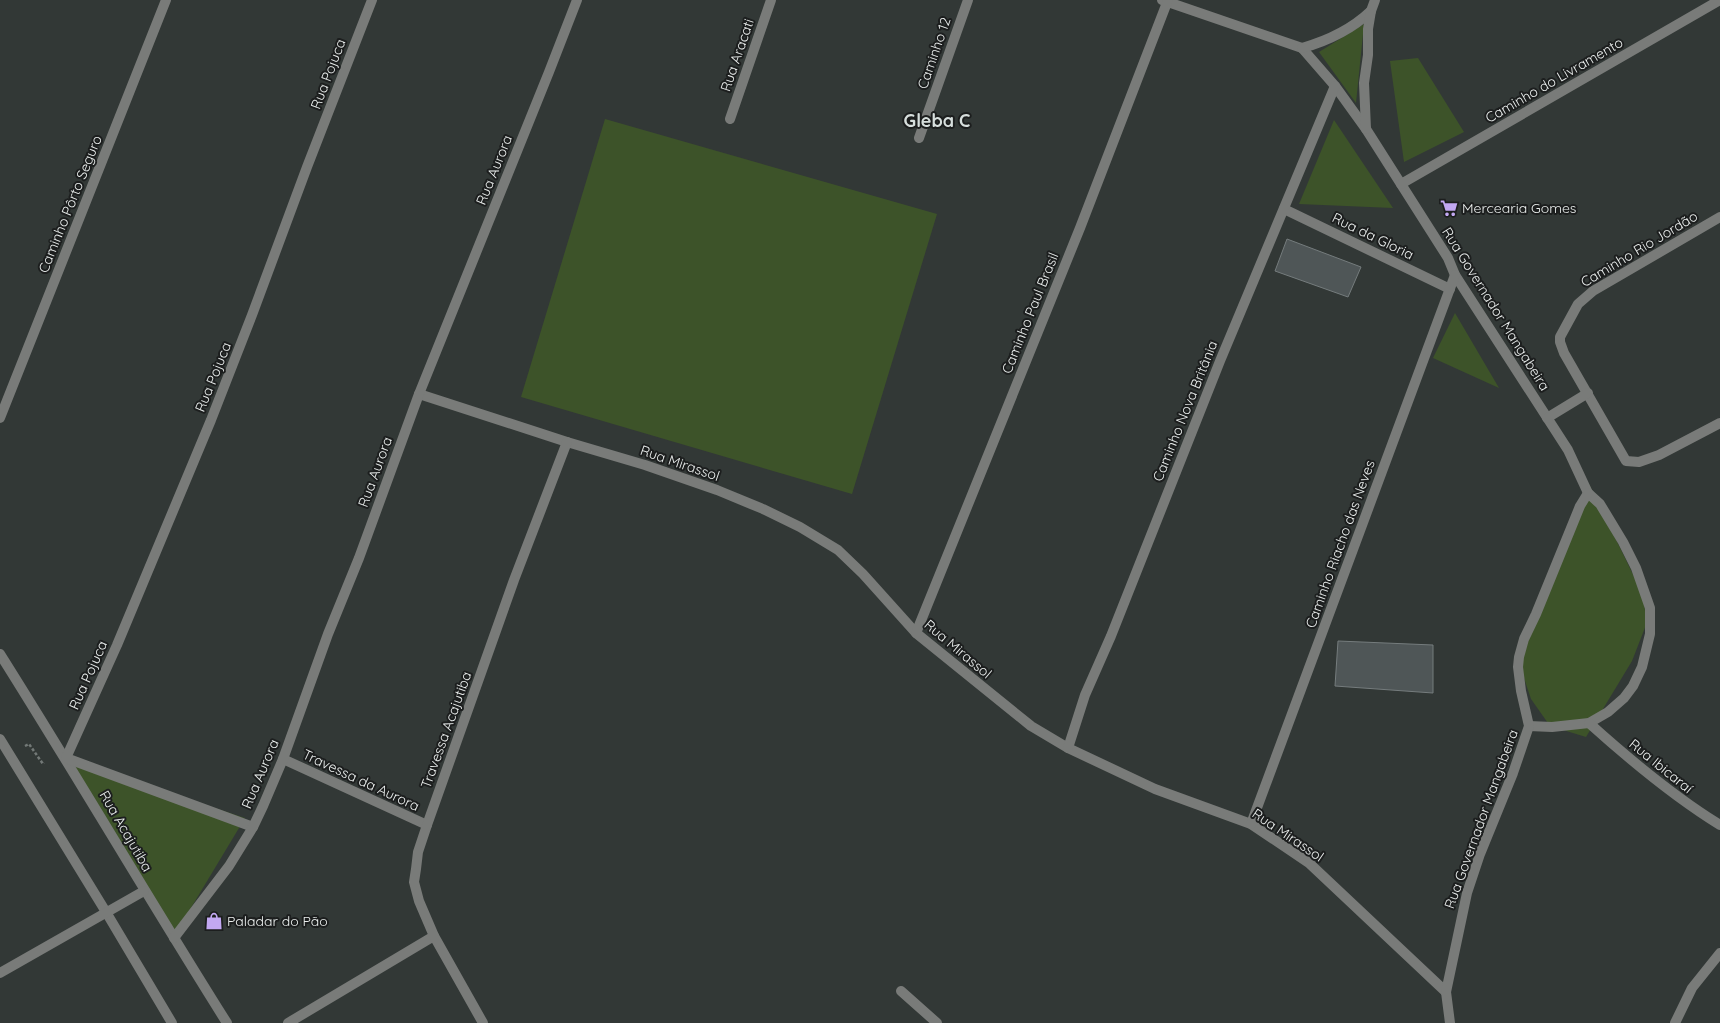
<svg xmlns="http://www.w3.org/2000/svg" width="1720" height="1023" viewBox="0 0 1720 1023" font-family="Quicksand,sans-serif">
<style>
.green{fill:#3d5329}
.building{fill:#4f5657;stroke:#757c7d}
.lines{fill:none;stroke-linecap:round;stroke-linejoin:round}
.path{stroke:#737977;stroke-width:2.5;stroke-dasharray:3 2;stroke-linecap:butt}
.minor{stroke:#797b79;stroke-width:10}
.labels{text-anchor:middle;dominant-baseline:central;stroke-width:4;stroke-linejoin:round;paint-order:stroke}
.street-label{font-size:14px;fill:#ecf0ef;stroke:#1c1e1e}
.poi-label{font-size:14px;fill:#ecf0ef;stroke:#1c1e1e;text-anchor:start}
.district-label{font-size:18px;font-weight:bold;fill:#d7dfdd;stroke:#1c1e1e}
</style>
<rect width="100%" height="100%" fill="#323836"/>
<!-- green -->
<g class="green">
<path d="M1364,24L1356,103L1319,52Z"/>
<path d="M1418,58L1464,132L1404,162L1390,61Z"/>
<path d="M605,119L937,214L852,494L521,397Z"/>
<path d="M1334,120L1393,208L1299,204Z"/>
<path d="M1455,313L1499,388L1433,358Z"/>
<path d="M1589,484L1644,597L1646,625L1632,661L1586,737L1550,726L1531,699L1521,669L1525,640Z"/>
<path d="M67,759L245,818L174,936Z"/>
</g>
<!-- building -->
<g class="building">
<path d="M1287,239L1361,267L1348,297L1275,271Z"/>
<path d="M1338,641L1433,645V693L1335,686Z"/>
</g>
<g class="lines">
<!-- path -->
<path class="path" d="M25,746L29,744L43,764L44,763"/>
<!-- minor -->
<g class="minor">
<path d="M1162,0L1302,48"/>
<path d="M1302,48L1335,86L1366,129L1448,258L1455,275L1568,450L1588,493L1600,504L1623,542L1636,568L1650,608V634L1642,667L1633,686L1624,698L1608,712L1589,723L1552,727L1529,726"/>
<path d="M1302,48C1327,41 1352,29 1371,11"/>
<path d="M730,119L771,0"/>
<path d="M1366,129L1364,83L1368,55V29L1371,11L1375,0"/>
<path d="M919,138L968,0"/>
<path d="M1401,184L1720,0"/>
<path d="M1284,209L1450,289"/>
<path d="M1720,217L1593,291L1578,304L1560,337V342L1564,353L1626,461L1639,462L1659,455L1720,423"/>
<path d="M419,394L567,442L645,465L717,490L763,509L800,527L838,550L863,574L916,633L1031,726L1068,748L1155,789L1251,824L1309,863L1446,992"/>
<path d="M0,418L166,0"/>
<path d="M1547,418L1588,393"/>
<path d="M916,633L1080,228L1168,0"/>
<path d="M0,654C77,776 150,901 227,1023"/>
<path d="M1589,723C1630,760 1673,796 1720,825"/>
<path d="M0,739L106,912L172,1023"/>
<path d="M1068,748L1085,695L1111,636L1220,361L1335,86"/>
<path d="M283,759L427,825"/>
<path d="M1251,824L1455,275"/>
<path d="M253,827L66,758L117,645L211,420L252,315L307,167L372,0"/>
<path d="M174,938L229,866L253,827L263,806L283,759L328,634L359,558L419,394L549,72L577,0"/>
<path d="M0,973L144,891"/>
<path d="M901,991L937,1023"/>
<path d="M288,1023L434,936"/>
<path d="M483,1023L434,936L419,901L414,882L416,869L418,852L427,825L514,580L567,442"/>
<path d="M1450,1023L1446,992L1467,893L1480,854L1513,773L1529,726L1521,691L1518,667L1519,657L1524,639L1536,614L1580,506L1588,493"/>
<path d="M1675,1023L1692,988L1720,953"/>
</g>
</g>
<!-- icons -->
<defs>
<g id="supermarket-bare" transform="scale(1.38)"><path d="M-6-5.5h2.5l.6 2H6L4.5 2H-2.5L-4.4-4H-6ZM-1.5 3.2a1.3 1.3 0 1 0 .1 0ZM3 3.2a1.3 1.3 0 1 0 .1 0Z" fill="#c2a8f2" stroke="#1c1e1e" stroke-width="2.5" paint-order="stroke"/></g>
<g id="shop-bare" transform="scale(1.38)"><path d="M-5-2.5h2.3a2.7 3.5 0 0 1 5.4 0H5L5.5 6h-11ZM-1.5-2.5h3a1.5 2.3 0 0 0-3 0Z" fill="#c2a8f2" stroke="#1c1e1e" stroke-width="2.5" paint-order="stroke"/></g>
</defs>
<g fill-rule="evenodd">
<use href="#supermarket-bare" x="1449" y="208"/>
<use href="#shop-bare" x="214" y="921"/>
</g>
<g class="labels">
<!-- street labels -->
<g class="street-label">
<text transform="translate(934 53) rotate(-71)">Caminho 12</text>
<text transform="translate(737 55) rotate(-71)">Rua Aracati</text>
<text transform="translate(328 74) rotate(-69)">Rua Pojuca</text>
<text transform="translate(1554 80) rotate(-30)">Caminho do Livramento</text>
<text transform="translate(494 170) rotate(-68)">Rua Aurora</text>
<text transform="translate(70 204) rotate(-68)">Caminho Pôrto Seguro</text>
<text transform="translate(1373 236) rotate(26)">Rua da Gloria</text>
<text transform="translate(1639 249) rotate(-31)">Caminho Rio Jordão</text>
<text transform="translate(1496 309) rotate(58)">Rua Governador Mangabeira</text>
<text transform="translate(1030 313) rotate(-68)">Caminho Paul Brasil</text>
<text transform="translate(213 377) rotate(-68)">Rua Pojuca</text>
<text transform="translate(1185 411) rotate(-68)">Caminho Nova Britânia</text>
<text transform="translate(680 463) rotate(19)">Rua Mirassol</text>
<text transform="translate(375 472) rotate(-70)">Rua Aurora</text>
<text transform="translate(1340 544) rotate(-70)">Caminho Riacho das Neves</text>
<text transform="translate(958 649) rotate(40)">Rua Mirassol</text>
<text transform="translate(88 675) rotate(-66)">Rua Pojuca</text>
<text transform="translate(446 730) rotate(-70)">Travessa Acajutiba</text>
<text transform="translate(1661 766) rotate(39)">Rua Ibicaraí</text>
<text transform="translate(260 774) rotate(-67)">Rua Aurora</text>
<text transform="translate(361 780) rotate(25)">Travessa da Aurora</text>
<text transform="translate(1481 819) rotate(-70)">Rua Governador Mangabeira</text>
<text transform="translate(126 831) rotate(60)">Rua Acajutiba</text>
<text transform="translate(1288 835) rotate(34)">Rua Mirassol</text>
</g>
<!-- poi labels -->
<g class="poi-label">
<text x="1462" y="208">Mercearia Gomes</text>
<text x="227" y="921">Paladar do Pão</text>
</g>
<!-- district labels -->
<g class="district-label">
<text x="937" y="120">Gleba C</text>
</g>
</g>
</svg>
